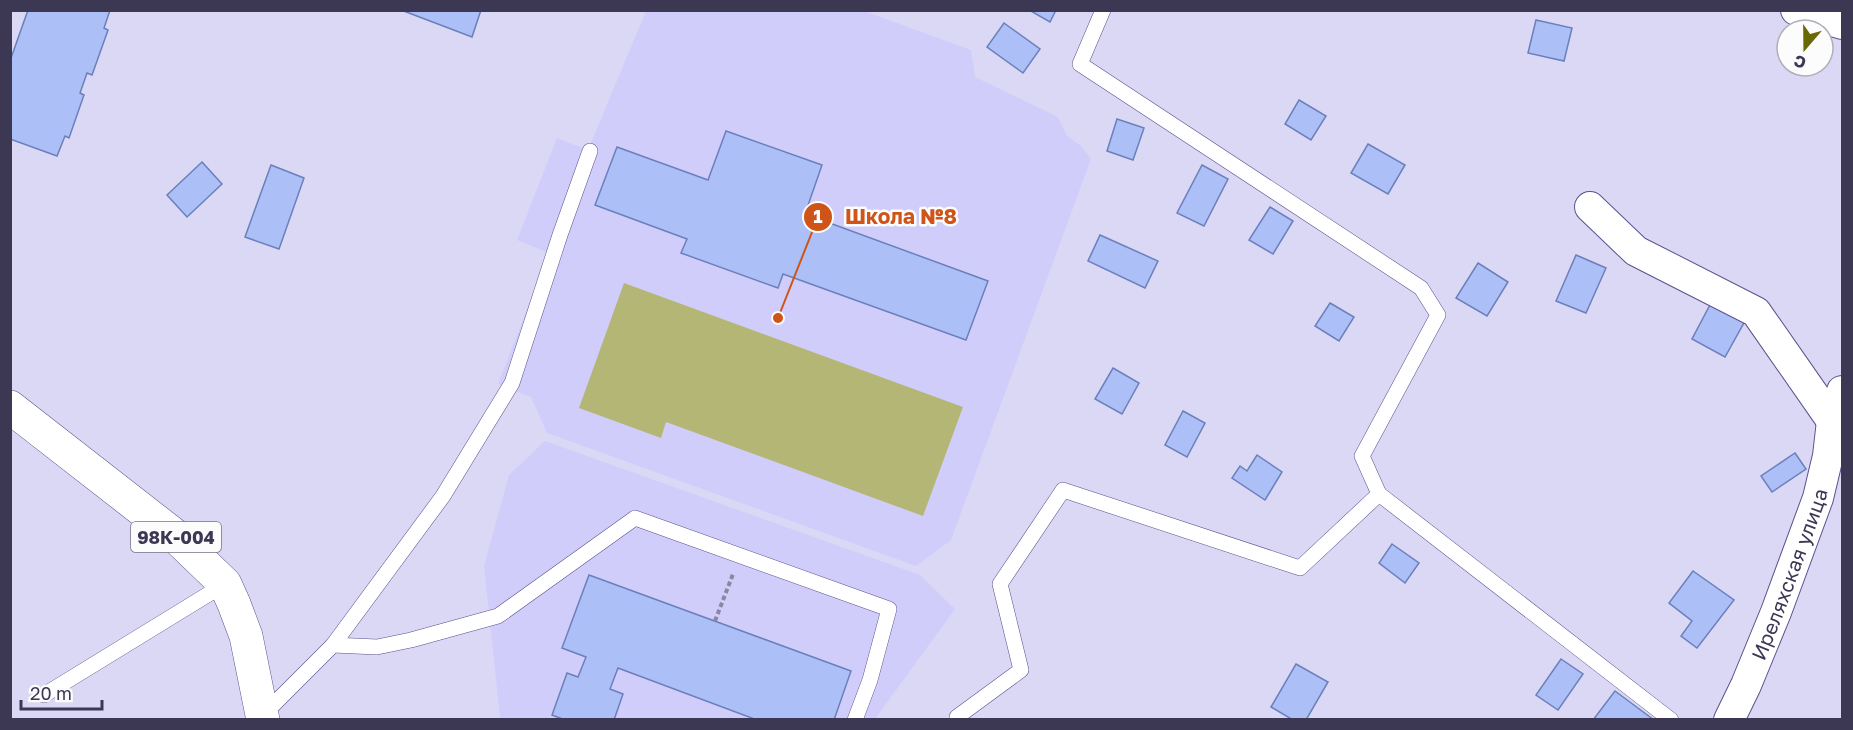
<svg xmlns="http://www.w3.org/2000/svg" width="1853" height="730" viewBox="0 0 1853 730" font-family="'Golos Text',sans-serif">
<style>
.built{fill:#d1cdfb}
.green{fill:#b4b676}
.building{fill:#acc0f7;stroke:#6b7fbc;stroke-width:1.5}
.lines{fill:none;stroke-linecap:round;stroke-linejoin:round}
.service-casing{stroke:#5b518e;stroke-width:16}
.minor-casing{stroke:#5b518e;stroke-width:32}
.primary-casing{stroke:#5b518e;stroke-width:34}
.path{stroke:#8a87a3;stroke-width:4;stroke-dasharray:4.5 3;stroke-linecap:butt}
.service{stroke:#fff;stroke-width:15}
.minor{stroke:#fff;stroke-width:30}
.primary{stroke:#fff;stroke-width:33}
.labels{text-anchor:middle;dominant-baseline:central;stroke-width:5;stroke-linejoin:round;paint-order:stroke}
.shield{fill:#fcfcfc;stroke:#767386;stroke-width:1.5}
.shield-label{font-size:18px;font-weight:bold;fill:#3c3854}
.street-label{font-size:20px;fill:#3c3854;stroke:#fcfcfc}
.leader{fill:none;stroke:#ce5417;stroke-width:2}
.callout-dot{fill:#ce5417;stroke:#fcfcfc;stroke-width:2}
.mark-label{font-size:18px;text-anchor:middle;font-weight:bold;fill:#fff}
.callout-label{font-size:21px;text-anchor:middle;font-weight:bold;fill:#ce5417;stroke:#fcfcfc;stroke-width:5;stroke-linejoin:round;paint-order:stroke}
</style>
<rect width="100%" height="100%" fill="#dad8f4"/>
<!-- built -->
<g class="built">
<path d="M646,11H864L971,50L975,77L1058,117L1067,136L1081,146L1091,159L951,540L916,566L547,433L531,397L498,384L549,253L517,240L557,138L588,150Z"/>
<path d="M545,441L920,575L955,609L875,719H502L500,717L484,566L509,475Z"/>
</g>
<!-- green -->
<path class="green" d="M624,283L963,407L923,516L666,422L661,438L579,408Z"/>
<!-- building -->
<g class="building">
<path d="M28,10H110L104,28L108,30L92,75L87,73L80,93L84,95L69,138L65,136L57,156L10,139V61Z"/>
<path d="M401,10H481L472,37Z"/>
<path d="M1029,10H1056L1050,22Z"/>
<path d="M1536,20L1572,28L1564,61L1528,53Z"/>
<path d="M1004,23L1040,49L1023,73L987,47Z"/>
<path d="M1299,100L1326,116L1311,140L1285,124Z"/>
<path d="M1117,119L1144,128L1133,160L1107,151Z"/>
<path d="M726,131L822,165L805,214L988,281L966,340L783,274L778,288L681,253L687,239L595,205L617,147L708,180Z"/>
<path d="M1368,144L1405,165L1388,194L1351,173Z"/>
<path d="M202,162L222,184L187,217L167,195Z"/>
<path d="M271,165L304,178L279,249L245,237Z"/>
<path d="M1202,165L1228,179L1204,226L1177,213Z"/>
<path d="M1270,207L1293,221L1273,254L1249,240Z"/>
<path d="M1100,235L1158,261L1145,288L1088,261Z"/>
<path d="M1576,255L1606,268L1586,313L1556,301Z"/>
<path d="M1478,263L1508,282L1487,316L1456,298Z"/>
<path d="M1330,303L1354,317L1339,341L1315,326Z"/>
<path d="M1711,303L1745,321L1725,357L1692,339Z"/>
<path d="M1113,368L1139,383L1122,414L1095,399Z"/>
<path d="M1183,411L1205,423L1187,457L1165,445Z"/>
<path d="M1795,453L1806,469L1772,492L1761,476Z"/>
<path d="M1257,455L1282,472L1265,500L1232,478L1240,466L1247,471Z"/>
<path d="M1392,544L1419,563L1405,583L1379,563Z"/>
<path d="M1693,571L1734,600L1697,648L1681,636L1692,621L1669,603Z"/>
<path d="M589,575L851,671L834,720H757L618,668L610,689L623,694L614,720H565L552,715L567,673L578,677L586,657L562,648Z"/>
<path d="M1561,659L1583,674L1558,710L1536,695Z"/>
<path d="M1296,664L1328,682L1306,720H1293L1271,707Z"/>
<path d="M1615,691L1654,720H1593Z"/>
</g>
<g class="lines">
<!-- service casing -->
<g class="service-casing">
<g id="service">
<path d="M1103,10L1080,64L1421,288L1438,315L1362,456L1379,494"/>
<path d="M333,645L443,496L512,383L560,235L590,151"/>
<path d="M44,695L225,584"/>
<path d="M263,715L333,645L377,647L411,640L498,616L635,518L889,609L870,680L855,720"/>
<path d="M957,717L1021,670L1000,584L1063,490L1300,568L1379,494L1671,720"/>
</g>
</g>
<!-- minor casing -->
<g class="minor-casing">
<g id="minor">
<path d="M1796,10L1842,24"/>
<path d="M1590,207L1636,251L1756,312L1832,421"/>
<path id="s1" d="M1729,720L1746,685L1776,612L1818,498L1828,456L1832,421L1842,391"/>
</g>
</g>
<!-- primary casing -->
<g class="primary-casing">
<path id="primary" d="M10,407L173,534L225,584L234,604L246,636L263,720"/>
</g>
<!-- path -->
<path class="path" d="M715,621L733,574"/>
<!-- service -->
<use href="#service" class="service"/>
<!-- minor -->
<use href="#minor" class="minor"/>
<!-- primary -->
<use href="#primary" class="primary"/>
</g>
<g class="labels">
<!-- shield labels -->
<rect class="shield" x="131" y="522" width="90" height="30" rx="4.5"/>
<g class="shield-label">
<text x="176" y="537">98К-004</text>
</g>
<!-- street labels -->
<g class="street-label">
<text stroke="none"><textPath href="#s1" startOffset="158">Иреляхская улица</textPath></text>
</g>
</g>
<!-- callouts -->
<path class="leader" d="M778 318L818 217"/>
<g class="callout-dot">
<circle cx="778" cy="318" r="6"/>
<circle cx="818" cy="217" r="15"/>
</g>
<g class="mark-label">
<text x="818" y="223">1</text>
</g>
<g class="callout-label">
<text x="901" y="224">Школа №8</text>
</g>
<!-- border -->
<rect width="1853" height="730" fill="none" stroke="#3c3854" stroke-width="24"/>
<!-- north arrow -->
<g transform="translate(1805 48) rotate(200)"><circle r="28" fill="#fcfcfc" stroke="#afaeb9" stroke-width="1.5"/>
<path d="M0-4.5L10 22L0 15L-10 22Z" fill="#696904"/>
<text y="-9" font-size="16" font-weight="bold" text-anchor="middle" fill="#3c3854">С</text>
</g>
<!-- scale -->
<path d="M21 700v9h81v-9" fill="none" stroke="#3c3854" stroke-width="3"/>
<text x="30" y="700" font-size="18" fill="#3c3854" stroke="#fcfcfc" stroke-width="4.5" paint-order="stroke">20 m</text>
</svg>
